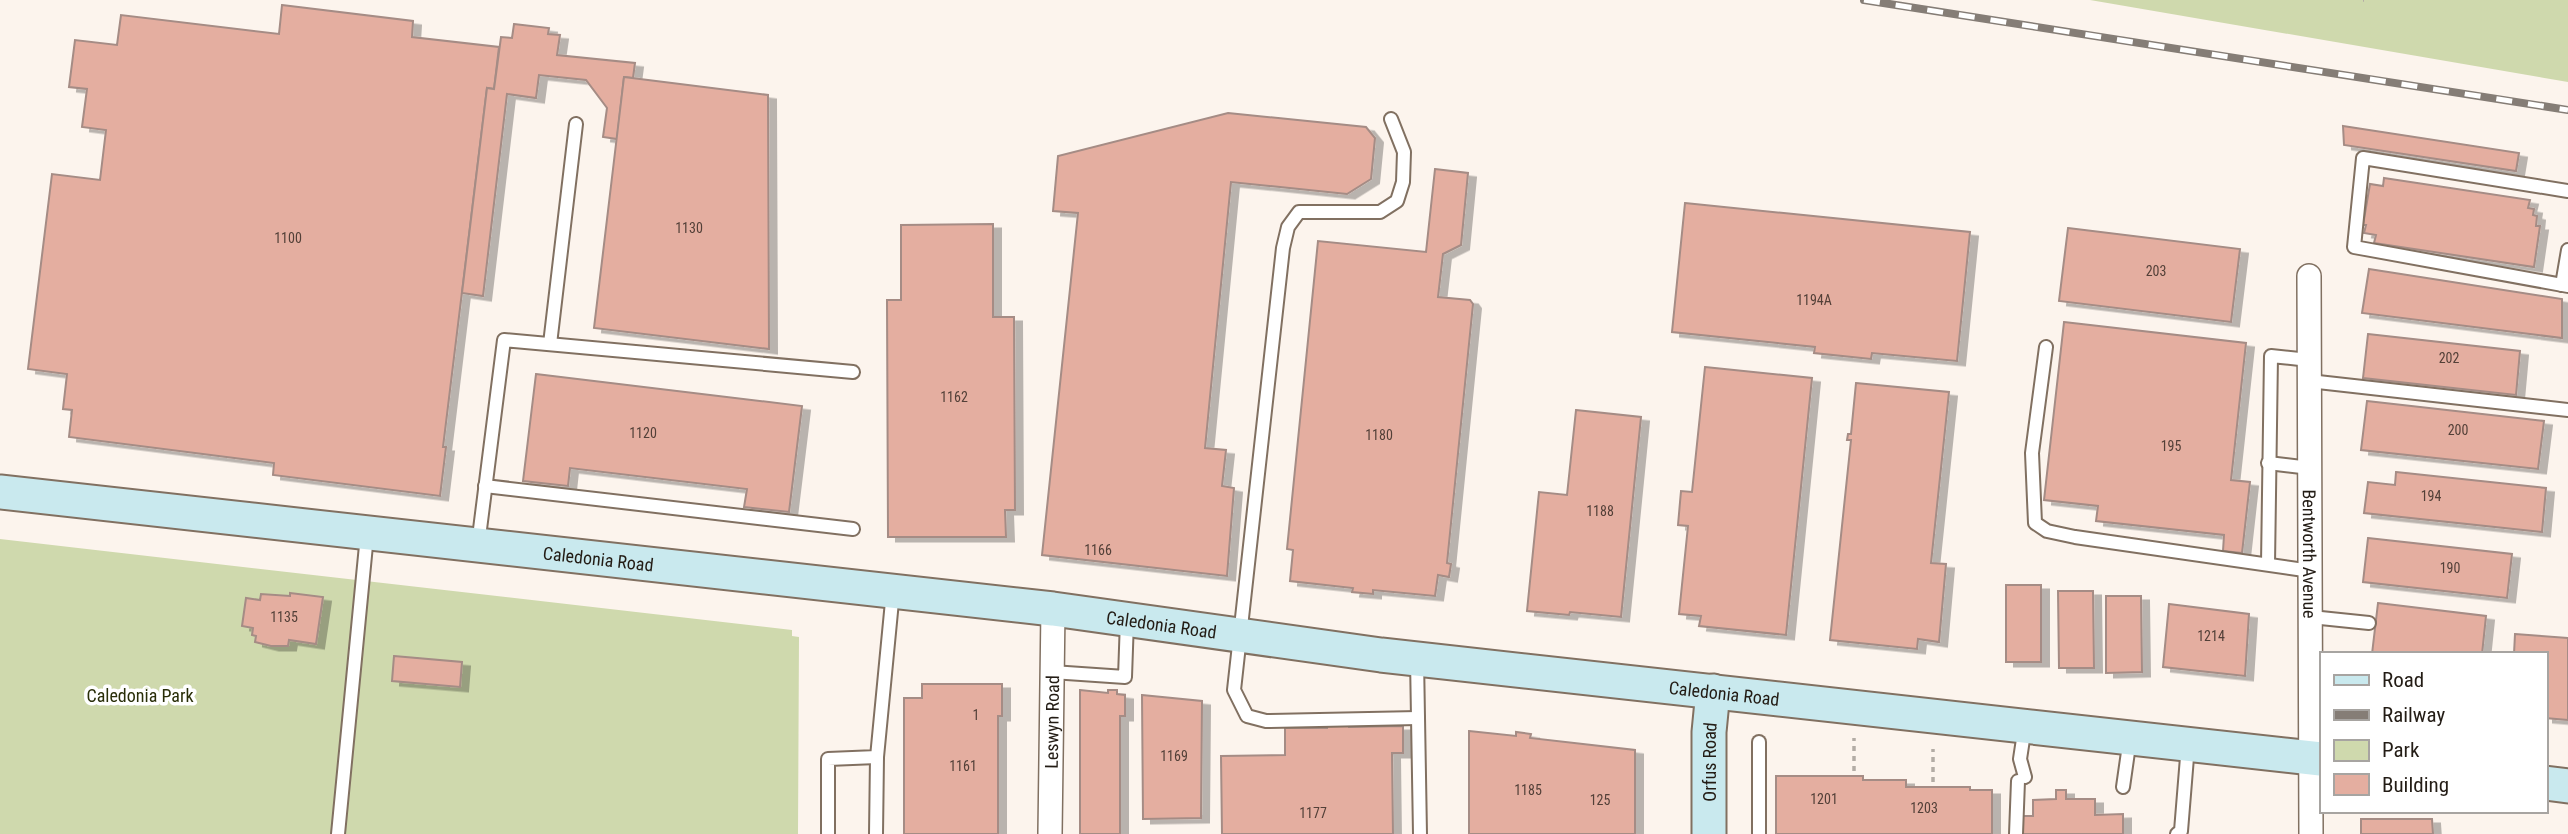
<svg xmlns="http://www.w3.org/2000/svg" width="2568" height="834" viewBox="0 0 2568 834" font-family="'Roboto Condensed',sans-serif">
<style>
.green{fill:#cfd9ad}
.building{fill:#e4aea0;stroke:#a58c85;stroke-width:2;filter:url(#shadow)}
.lines{fill:none;stroke-linecap:round;stroke-linejoin:round}
.lane-casing{stroke:#817061;stroke-width:16}
.street-casing{stroke:#817061;stroke-width:26}
.secondary-casing{stroke:#817061;stroke-width:37}
.path{stroke:#b3aca5;stroke-width:3.5;stroke-dasharray:5 5;stroke-linecap:butt}
.lane{stroke:#fff;stroke-width:12}
.street{stroke:#fff;stroke-width:23}
.secondary{stroke:#c9e9ee;stroke-width:33}
.rail-casing{stroke:#857d76;stroke-width:8}
.rail{stroke:#fff;stroke-width:5;stroke-dasharray:16;stroke-linecap:butt}
.labels{text-anchor:middle;dominant-baseline:central;stroke-width:7;stroke-linejoin:round;paint-order:stroke}
.number-label{font-size:14px;fill:#534038}
.street-label{font-size:18px;fill:#231c15;stroke:#fff}
.park-label{font-size:18px;fill:#292e08;stroke:#fff}
</style>
<defs>
<filter id="shadow"><feDropShadow dx="8" dy="4.5" stdDeviation="0" flood-color="#0004"/></filter>
</defs>
<rect width="100%" height="100%" fill="#fcf4ed"/>
<!-- green -->
<g class="green">
<path d="M2090,0H2568V82Z"/>
<path d="M0,539L792,630V636L799,637L798,834H0Z"/>
</g>
<!-- building -->
<g class="building">
<path d="M282,5L413,21L412,37L499,47L494,89L487,88L443,447H446L440,496L273,475L274,463L69,437L72,410L63,409L67,374L28,369L52,174L100,180L106,130L82,127L87,89L69,87L75,40L117,45L121,15L279,34Z"/>
<path d="M514,24L549,28L548,34L560,35L557,55L635,63L633,78L624,77L617,139L603,137L607,108L586,80L539,75L536,98L507,94L483,296L462,293L487,88L494,89L501,37L512,38Z"/>
<path d="M624,77L768,95L769,349L594,328Z"/>
<path d="M1228,113L1366,127L1375,138L1371,179L1347,194L1231,182L1205,448L1226,450L1222,486L1234,488L1227,576L1042,555L1078,213L1053,211L1058,156Z"/>
<path d="M2343,126L2519,153L2516,171L2344,145Z"/>
<path d="M1435,169L1468,173L1461,245L1443,254L1438,297L1470,300L1473,304L1447,563L1451,564L1449,577L1438,575L1435,596L1373,590V594L1352,592L1353,588L1290,581L1293,550L1287,549L1318,241L1426,252Z"/>
<path d="M2384,178L2530,200L2528,208L2534,209L2533,215L2537,216L2536,226H2540L2534,267L2374,243L2376,235L2364,233L2366,225H2363L2370,184L2383,186Z"/>
<path d="M1685,203L1970,232L1957,361L1872,353L1871,359L1814,353L1815,347L1672,332Z"/>
<path d="M993,224V317H1014L1015,510H1005L1006,537H888L887,300H901V225Z"/>
<path d="M2068,228L2240,249L2231,322L2059,301Z"/>
<path d="M2369,269L2562,299V338L2362,313Z"/>
<path d="M2064,322L2246,343L2231,480L2250,482L2242,553L2223,551L2224,535L2096,521L2098,506L2044,500Z"/>
<path d="M2368,334L2520,351L2516,395L2363,378Z"/>
<path d="M1705,367L1812,378L1786,635L1699,626L1701,616L1679,614L1688,526L1678,525L1681,491L1692,492Z"/>
<path d="M536,374L802,406L789,512L744,507L747,489L570,468L568,486L523,481Z"/>
<path d="M1856,383L1949,392L1931,563L1946,564L1939,642L1918,639L1917,649L1830,640L1851,440H1847L1848,434H1851Z"/>
<path d="M2367,401L2544,421L2538,469L2361,450Z"/>
<path d="M1576,410L1641,417L1621,617L1570,612L1569,615L1527,611L1539,492L1567,495Z"/>
<path d="M2396,472L2546,488L2542,532L2364,513L2368,482L2395,485Z"/>
<path d="M2368,538L2512,554L2507,598L2363,582Z"/>
<rect x="2006" y="585" width="35" height="77"/>
<path d="M2058,591H2093L2094,668H2059Z"/>
<path d="M290,593L323,597L316,644L289,640L288,646H271L255,642L256,636L252,635L253,628L242,626L246,598L260,600L261,594L290,596Z"/>
<path d="M2106,596H2141L2142,672L2106,673Z"/>
<path d="M2378,603L2486,616L2482,654H2372Z"/>
<path d="M2169,604L2249,614L2245,676L2163,667Z"/>
<path d="M2515,634L2568,638V720L2545,718V654H2514Z"/>
<path d="M394,656L462,662L460,687L392,681Z"/>
<path d="M922,684H1002V716H998V834H904V698H922Z"/>
<path d="M1080,690L1108,693V690H1117V694L1125,695V716H1120V834H1080Z"/>
<path d="M1142,695L1202,701L1201,818L1143,819Z"/>
<path d="M1327,724H1349V727L1403,726V753H1392L1393,834H1222L1221,756L1285,755V728H1327Z"/>
<path d="M1469,731L1516,736V732L1531,734L1530,738L1635,750V834H1469Z"/>
<path d="M1776,776H1863V780H1906V787H1970V790H1992V834H1776Z"/>
<path d="M2056,790H2066V799H2095V815L2123,814V834H2018L2017,816H2033V800L2056,799Z"/>
<path d="M2361,819H2432L2433,834H2361Z"/>
</g>
<g class="lines">
<!-- lane casing -->
<g class="lane-casing">
<g id="lane">
<path d="M1391,119L1404,152L1403,182L1397,201L1380,212H1299L1288,227L1283,248L1234,690L1247,716L1266,721L1418,718"/>
<path d="M2568,191L2363,158L2354,247L2568,286"/>
<path d="M2562,285L2568,250"/>
<path d="M550,344L576,124"/>
<path d="M2046,347L2032,453L2035,523L2047,531L2075,537L2311,571"/>
<path d="M2309,381L2568,410"/>
<path d="M2268,463L2310,468"/>
<path d="M485,486L853,529"/>
<path d="M478,545L504,340L853,372"/>
<path d="M2268,564L2271,356L2309,360"/>
<path d="M2311,617L2369,623"/>
<path d="M1417,659L1420,834"/>
<path d="M1052,672L1125,677L1127,620"/>
<path d="M2025,777L2020,759L2025,726"/>
<path d="M2123,787L2130,738"/>
<path d="M338,834L367,535"/>
<path d="M828,834V759L877,757L893,591"/>
<path d="M876,834L877,757"/>
<path d="M1759,834V742"/>
<path d="M2016,834L2018,781"/>
<path d="M2177,834L2181,831L2188,745"/>
</g>
</g>
<!-- street casing -->
<g class="street-casing">
<g id="street">
<path id="s1" d="M2309,276L2311,834"/>
<path id="s2" d="M1050,834L1053,609"/>
</g>
</g>
<!-- secondary casing -->
<g class="secondary-casing">
<g id="secondary">
<path id="s3" d="M0,492L1053,609L1381,655L2321,759"/>
<path d="M2545,783L2568,786"/>
<path id="s4" d="M1709,834V732L1713,691"/>
</g>
</g>
<!-- path -->
<g class="path">
<path d="M2363,0H2364"/>
<path d="M1854,771V738"/>
<path d="M1933,782V749"/>
</g>
<!-- lane -->
<use href="#lane" class="lane"/>
<!-- street -->
<use href="#street" class="street"/>
<!-- secondary -->
<use href="#secondary" class="secondary"/>
<!-- rail casing -->
<g class="rail-casing">
<path id="rail" d="M1864,0L2568,110"/>
</g>
<!-- rail -->
<use href="#rail" class="rail"/>
</g>
<g class="labels">
<!-- number labels -->
<g class="number-label">
<text x="689" y="228">1130</text>
<text x="288" y="238">1100</text>
<text x="2156" y="271">203</text>
<text x="1814" y="300">1194A</text>
<text x="2449" y="358">202</text>
<text x="954" y="397">1162</text>
<text x="2458" y="430">200</text>
<text x="643" y="433">1120</text>
<text x="1379" y="435">1180</text>
<text x="2171" y="446">195</text>
<text x="2431" y="496">194</text>
<text x="1600" y="511">1188</text>
<text x="1098" y="550">1166</text>
<text x="2450" y="568">190</text>
<text x="284" y="617">1135</text>
<text x="2211" y="636">1214</text>
<text x="976" y="715">1</text>
<text x="1174" y="756">1169</text>
<text x="963" y="766">1161</text>
<text x="1528" y="790">1185</text>
<text x="1824" y="799">1201</text>
<text x="1600" y="800">125</text>
<text x="1924" y="808">1203</text>
<text x="1313" y="813">1177</text>
</g>
<!-- street labels -->
<g class="street-label">
<text stroke="none"><textPath href="#s1" startOffset="278">Bentworth Avenue</textPath></text>
<text stroke="none"><textPath href="#s3" startOffset="602">Caledonia Road</textPath></text>
<text stroke="none"><textPath href="#s3" startOffset="1169">Caledonia Road</textPath></text>
<text stroke="none"><textPath href="#s3" startOffset="1736">Caledonia Road</textPath></text>
<text stroke="none"><textPath href="#s2" startOffset="112">Leswyn Road</textPath></text>
<text stroke="none"><textPath href="#s4" startOffset="72">Orfus Road</textPath></text>
</g>
<!-- park labels -->
<g class="park-label">
<text x="140" y="695">Caledonia Park</text>
</g>
</g>
<!-- legend -->
<rect x="2320" y="652" width="228" height="161" fill="#ffffff" stroke="#a7a4a1" stroke-width="2"/>
<rect x="2334" y="675" width="35" height="10" fill="#c9e9ee" stroke="#a7a4a1" stroke-width="2"/>
<text x="2382" y="687" font-size="21" fill="#231c15">Road</text>
<rect x="2334" y="710" width="35" height="10" fill="#857d76" stroke="#a7a4a1" stroke-width="2"/>
<text x="2382" y="722" font-size="21" fill="#231c15">Railway</text>
<rect x="2334" y="740" width="35" height="21" fill="#cfd9ad" stroke="#a7a4a1" stroke-width="2"/>
<text x="2382" y="757" font-size="21" fill="#231c15">Park</text>
<rect x="2334" y="774" width="35" height="21" fill="#e4aea0" stroke="#a7a4a1" stroke-width="2"/>
<text x="2382" y="792" font-size="21" fill="#231c15">Building</text>
</svg>
